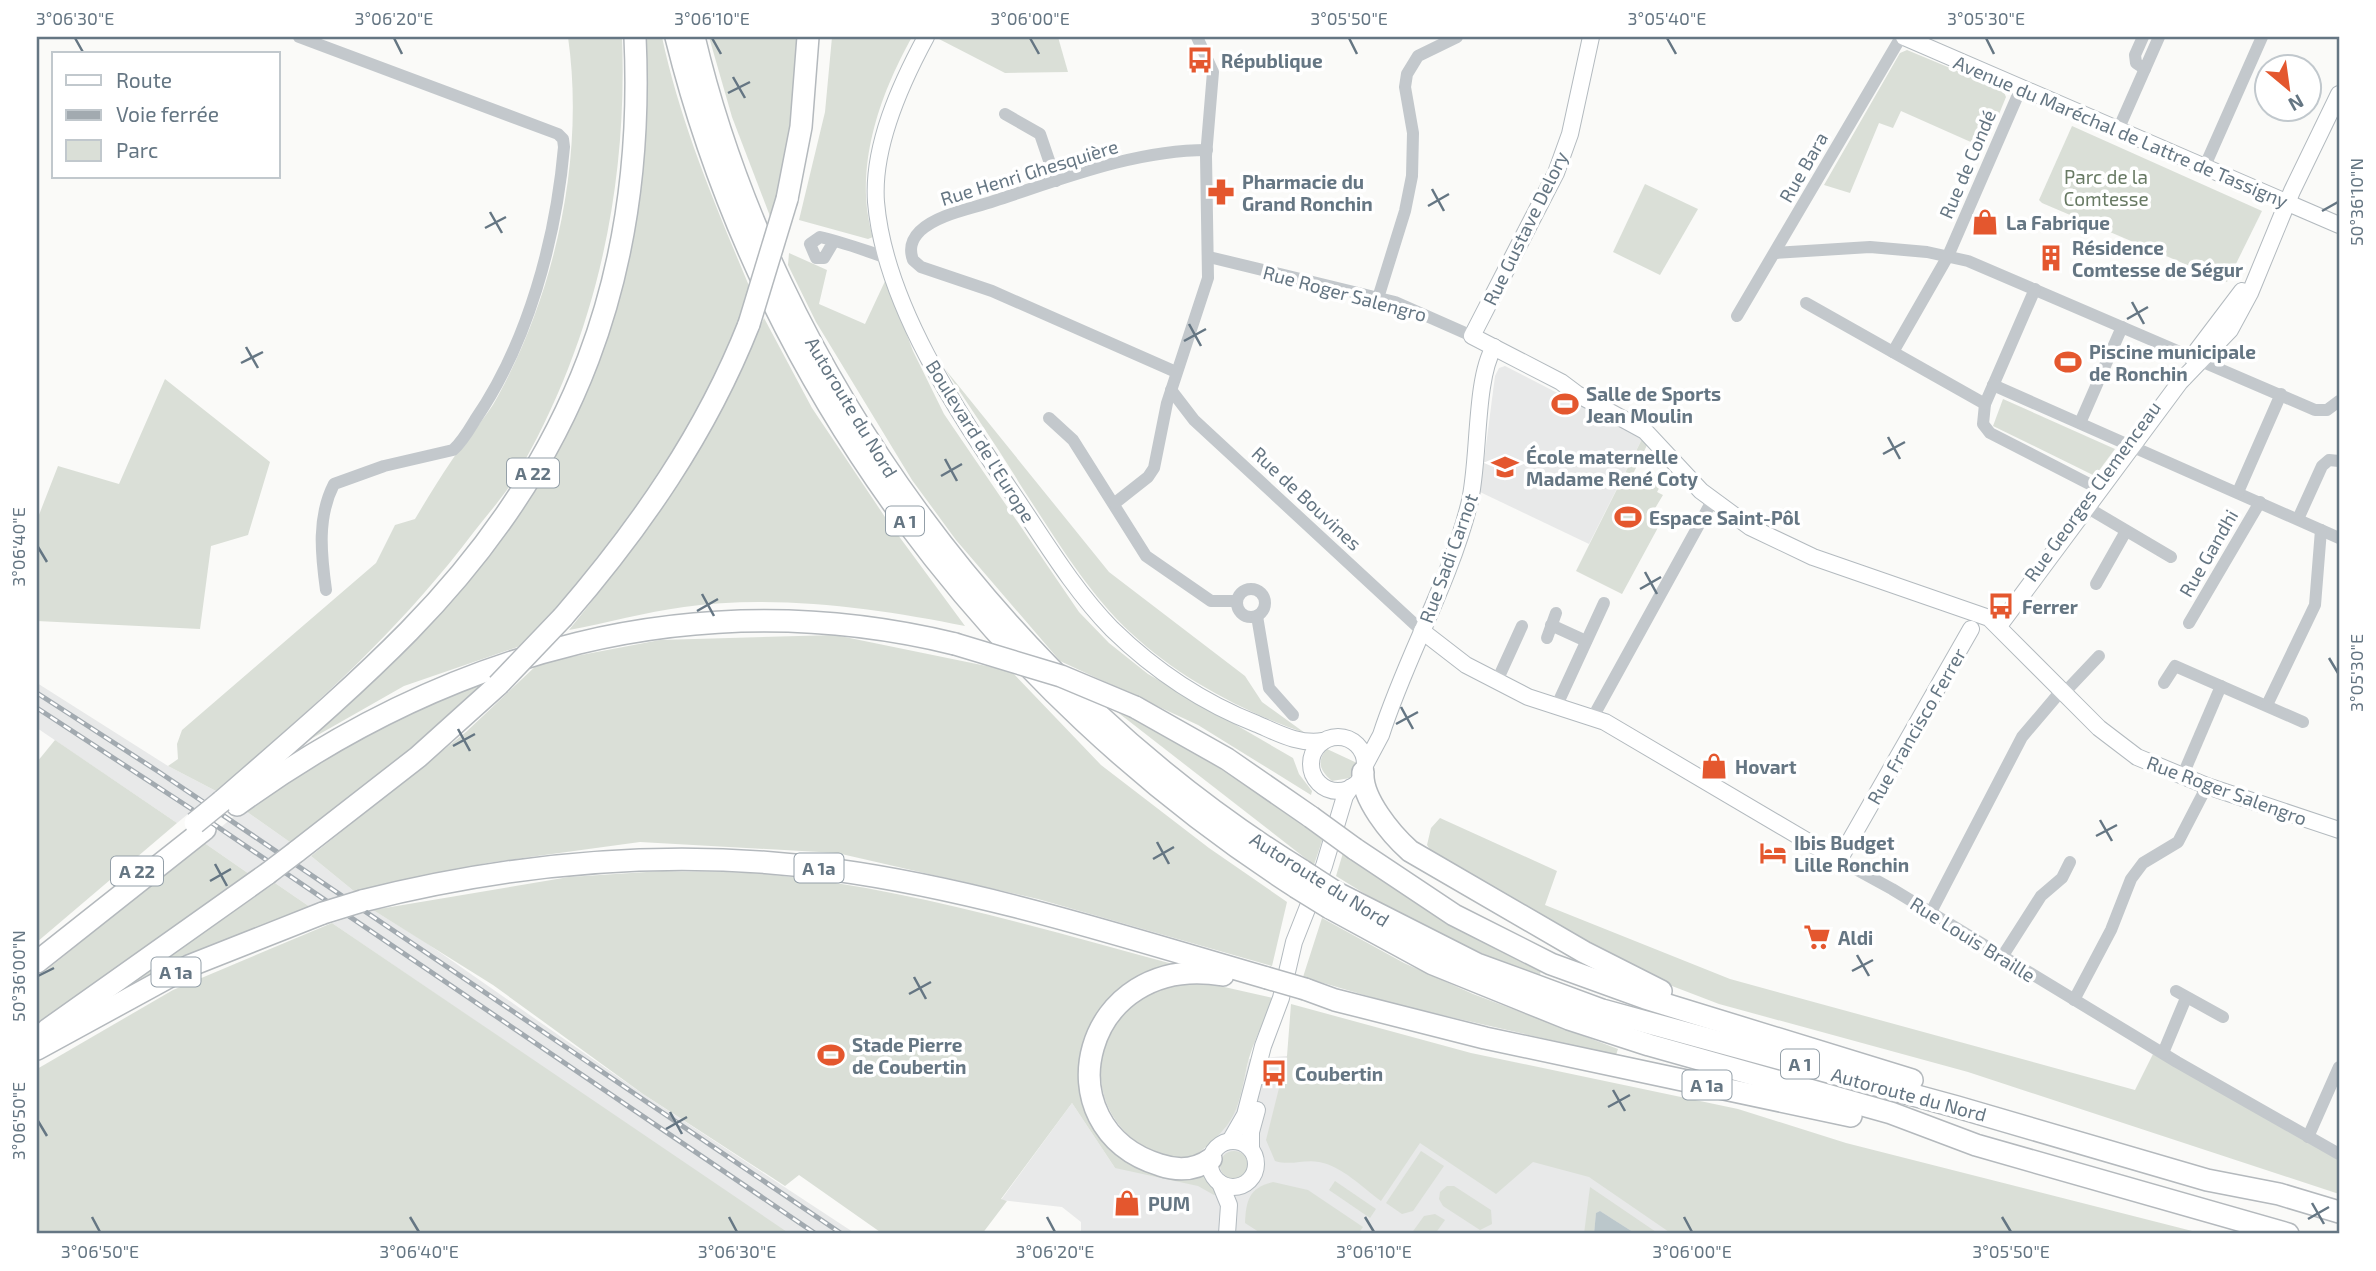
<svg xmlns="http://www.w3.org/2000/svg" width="2376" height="1271" viewBox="0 0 2376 1271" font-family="'Exo 2',sans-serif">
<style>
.built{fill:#e8e9e9}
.green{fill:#dadfd7}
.water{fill:#bbc7cb}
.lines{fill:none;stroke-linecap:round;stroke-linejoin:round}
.secondary-casing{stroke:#b3babf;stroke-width:18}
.highway-casing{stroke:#b4b9bd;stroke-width:24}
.street{stroke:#c3c8cc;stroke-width:12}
.secondary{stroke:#fff;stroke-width:16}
.highway{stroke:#fff;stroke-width:21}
.rail-casing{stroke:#a2aab0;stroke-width:5}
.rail{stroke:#fff;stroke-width:2.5;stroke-dasharray:8;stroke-linecap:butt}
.highway-bridge-casing{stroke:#b4b9bd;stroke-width:24;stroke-linecap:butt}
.highway-bridge{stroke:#fff;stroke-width:21}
.ticks{fill:none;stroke:#657683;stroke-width:2.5}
.labels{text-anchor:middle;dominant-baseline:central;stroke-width:7;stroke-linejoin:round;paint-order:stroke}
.shield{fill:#fff;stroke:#939fa8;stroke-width:2}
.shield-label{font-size:18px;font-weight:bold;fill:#657683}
.poi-label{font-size:19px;font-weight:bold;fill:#657683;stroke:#fff;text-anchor:start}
.street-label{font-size:19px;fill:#657683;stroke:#fff}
.park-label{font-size:19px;fill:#687a64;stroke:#fff}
.neatline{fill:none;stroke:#657683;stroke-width:2.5}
.ticks-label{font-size:18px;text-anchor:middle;fill:#657683}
</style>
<rect width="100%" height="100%" fill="#fafaf8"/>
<!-- built -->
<g class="built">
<path d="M1505,366L1643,437L1589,544L1480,492L1495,376L1499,368Z"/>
<path d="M37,683L168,766L216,791L177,823L37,728Z"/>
<path d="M243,809L294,845L252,876L203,842Z"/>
<path d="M311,856L355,892L310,907L275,883Z"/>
<path d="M373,910L425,942L643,1094L856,1234H787L332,923Z"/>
<path d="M1287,1056L1854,1234H1081V1222L1062,1207L1001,1200L1072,1103L1115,1168L1200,1154L1218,1135L1238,1105L1249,1059Z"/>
</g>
<!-- green -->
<g class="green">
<path d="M568,37H622C628,192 594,344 515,478C503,497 487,515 473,533C399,631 309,712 216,791L168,766L178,759L177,744L182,730L376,563L395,525L415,519C427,499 439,479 452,460C466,438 486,419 498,396C556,290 585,156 568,37Z"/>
<path d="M646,37H662C681,126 717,209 752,293L726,358L684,438L624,527L529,643L404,686L295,748L407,643L584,394L611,323L630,250L641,178L647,88Z"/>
<path d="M709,37H798L793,111L773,224L732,117Z"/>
<path d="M832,37H912C879,96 853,170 873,237L868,239L799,220L825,112Z"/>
<path d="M940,37H1058L1068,72L1005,73L939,39Z"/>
<path d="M1907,50L2003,90L2006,97L1990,136L1973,143L1901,111L1893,128L1879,123L1850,193L1824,185L1900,53Z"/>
<path d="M2072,126L2262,211L2227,282L2042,203L2039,200Z"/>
<path d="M1645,184L1698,209L1660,275L1613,252Z"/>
<path d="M789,253L827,270L819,304L865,324L886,279L913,351L944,414L1079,612L1109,643L1148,674L1293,758L1299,774L1312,791L1311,795L1198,725L1060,661L956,540L912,480L816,322L788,265Z"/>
<path d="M764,318L812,408L887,520L965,626C877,608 772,594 684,607C645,612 607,623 569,630C626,559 681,487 724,406C739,378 751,347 764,318Z"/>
<path d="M945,369L1109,572L1245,676L1262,702L1305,733C1244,712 1179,678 1131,633C1087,592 1056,539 1023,489C998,448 971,409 945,369Z"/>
<path d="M165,379L270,462L248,535L211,546L200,629L37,621V520L58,466L119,484Z"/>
<path d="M2003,399L2115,449L2095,476L1993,426Z"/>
<path d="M1643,437L1649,441L1633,474L1647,486L1655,474L1658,476L1657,479L1662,483L1657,492L1663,495L1651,515L1661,522L1622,594L1576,571Z"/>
<path d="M835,635L1011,671L1101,765L1209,848L1287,902L1272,966L1038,899L837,853L640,842L487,863L355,892L311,856L466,732L539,663L660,640Z"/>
<path d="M502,670L414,749L294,845L243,809L328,751Z"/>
<path d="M1107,704C1183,743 1254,788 1323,838L1314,865Z"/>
<path d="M55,740L177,823L37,942V762Z"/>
<path d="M1327,749L1357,763L1350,778L1332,781C1320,771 1316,761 1327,749Z"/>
<path d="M1440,818L1557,871L1545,905L1730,979L2135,1090L2153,1054L2339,1159V1194L1968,1072L1719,1004L1672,986L1611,959L1434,856L1427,845L1431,828Z"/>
<path d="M203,842L252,876L37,1026V978Z"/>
<path d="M1343,853L1541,970L1539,979L1404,918L1336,876Z"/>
<path d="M662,871C699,872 737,871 774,875C913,889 1049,931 1184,967L1160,971L1084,1061L1113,1143L1200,1171L1220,1192L1214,1195L1198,1186L1115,1168L1072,1103L1001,1199L1007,1201L982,1234H883L799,1175L785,1186L643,1094L493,985L373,910L569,877Z"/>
<path d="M275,883L310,907L232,937L110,998Z"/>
<path d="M1322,918L1404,963L1473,994L1618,1049L1616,1055L1398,1005L1303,977Z"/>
<path d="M332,923L790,1234H37V1069L173,990Z"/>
<path d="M1180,984H1211L1273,998C1266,1018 1255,1038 1249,1058C1243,1080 1242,1105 1228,1124C1220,1135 1197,1158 1184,1160C1175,1162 1166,1157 1158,1154C1099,1130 1082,1060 1124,1014C1129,1009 1133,1002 1139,998C1150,992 1167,989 1180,984Z"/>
<path d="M1291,1004L1471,1053L1738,1109L1846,1143L2204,1234H1672L1589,1177L1533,1162L1496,1194L1420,1143L1381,1201C1363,1188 1342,1166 1319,1162C1304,1159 1291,1166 1275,1161L1266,1140L1287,1056Z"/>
<circle cx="1234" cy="1165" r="14"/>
<path d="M1421,1151L1444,1166L1413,1211L1402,1214L1386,1203Z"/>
<path d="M1335,1181L1376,1209L1370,1218L1329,1190Z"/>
<path d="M1273,1182L1308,1190L1363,1227L1358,1234H1262L1245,1223C1246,1200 1249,1188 1273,1182Z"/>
<path d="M1447,1186H1454L1491,1210L1492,1224L1480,1230L1443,1206L1439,1199L1440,1192Z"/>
<path d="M1590,1187L1659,1234H1636L1600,1211L1596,1213L1594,1234H1584Z"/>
<path d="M1435,1214L1445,1220L1435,1234H1411L1424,1216Z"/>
</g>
<!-- water -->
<path class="water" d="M1600,1211L1636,1234H1594L1596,1213Z"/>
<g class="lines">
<!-- secondary casing -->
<g class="secondary-casing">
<g id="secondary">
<path d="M926,37C900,85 872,147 876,202C885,308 963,420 1021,506C1049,548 1076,592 1112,629C1153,669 1203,703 1257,724C1278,733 1299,745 1323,741"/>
<path d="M1591,37L1570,134L1556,173L1472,336L1561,382L1577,394L1645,431L1701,491L1750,527L1813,557L1989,618L2099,728L2137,757L2207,786L2339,830"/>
<path d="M1904,37L2339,225"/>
<path d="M2192,357L2242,291"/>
<path d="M1999,626L2180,382L2230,330L2250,293L2292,191L2339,94"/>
<path d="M1422,631L1466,665L1528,697L1605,722L1839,860L1971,629"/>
<circle cx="1338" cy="764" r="27"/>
<path d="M1365,765L1381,735C1406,657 1449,584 1469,505C1480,462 1474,381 1494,347"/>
<path d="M1230,1141L1245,1115L1263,1046L1281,998L1294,942L1324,866L1345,796L1351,787"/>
<circle cx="1233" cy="1164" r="23"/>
<path d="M1251,1149V1132L1257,1110"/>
<path d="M1220,1183L1229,1205L1227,1234"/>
</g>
</g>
<!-- highway casing -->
<g class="highway-casing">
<g id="highway">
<path d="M676,37C763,388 994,692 1296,887"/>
<path d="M694,37C774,374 1009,690 1303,871"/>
<path d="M787,199L801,127L808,37"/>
<path d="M563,617C640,528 706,433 749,324"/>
<path d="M1135,707L1227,759L1311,817"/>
<path d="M1363,772C1361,798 1391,834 1410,851L1584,952L1661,991"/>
<path d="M222,801C285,746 350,691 409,631C575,462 646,272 635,37"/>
<path d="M237,805C449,651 696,581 955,644"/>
<path d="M1355,849L1454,915L1551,964L1645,998L1912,1080"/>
<path d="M296,852L418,757L498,685"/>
<path d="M1337,893L1477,964L1602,1010L1957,1107L2207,1180L2279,1194L2339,1212"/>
<path d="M362,901C517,862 675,847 835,870C981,890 1125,937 1267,978"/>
<path d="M1330,908L1433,964L1569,1019L1649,1045L1891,1113L1976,1145L2288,1234"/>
<path d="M37,962L205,829"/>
<path d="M1305,989L1335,1000L1485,1038L1851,1116"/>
<path d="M47,1030L267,874"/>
<path d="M37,1049L189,966L323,913"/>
<path d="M1211,1159C1196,1170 1178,1171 1160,1165C1039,1128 1082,951 1223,975"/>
</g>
</g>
<!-- street -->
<g class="street">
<path d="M299,37L558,134L563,139L564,147C556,239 528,343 475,420C469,430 462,442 453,450L384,466L334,484C317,517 321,554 326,590"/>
<path d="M2143,37L2135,55L2136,63L2145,69"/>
<path d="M1005,114L1040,134L1056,181"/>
<path d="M2118,130L2159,37"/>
<path d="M2204,168L2262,37"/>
<path d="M834,241L824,258H816L810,244L820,237C843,242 866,251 888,258"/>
<path d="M1775,253L1870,247L1927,252L1968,261L2315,410H2327L2339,401"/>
<path d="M1209,257L1395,302L1472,336"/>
<path d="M2035,289L1985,404L1983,424L1990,433L2101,490"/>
<path d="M1378,298L1405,211L1412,176L1413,133L1405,87L1407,74L1418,56L1457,37"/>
<path d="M1806,303L1985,404"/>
<path d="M1737,316L1901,37"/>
<path d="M1893,352L1948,256L2021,88"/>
<path d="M1176,372L992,291L921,267L913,260C909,249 911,240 920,231C938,214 971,209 994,201C1062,179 1135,150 1207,150"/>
<path d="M1993,385L2339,538"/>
<path d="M1171,390L1194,420L1422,631"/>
<path d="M1049,418L1073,440L1146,556L1211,601H1237"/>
<path d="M2080,423L2122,327"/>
<path d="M2238,492L2281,394"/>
<path d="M1115,503L1148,477L1154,468L1167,403L1208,278L1206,156L1213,72L1197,37"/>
<path d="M2083,505L2171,557"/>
<path d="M2298,519L2322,466L2329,460L2339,461"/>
<path d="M2096,584L2126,531"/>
<circle cx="1251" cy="603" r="14"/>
<path d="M1257,616L1269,688L1293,715"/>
<path d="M2189,623L2260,502"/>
<path d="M1551,625L1586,641"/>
<path d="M1547,638L1556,613"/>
<path d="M1497,681L1522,626"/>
<path d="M2164,683L2175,666L2303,722"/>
<path d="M2064,693L2099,656"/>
<path d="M1557,705L1604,603"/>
<path d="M2267,705L2315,605L2321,530"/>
<path d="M1593,717L1712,501"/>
<path d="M2182,777L2221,686"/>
<path d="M1839,860L1892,889L2177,1062L2339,1154"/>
<path d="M1931,912L2022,737L2061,691"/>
<path d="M2002,957L2041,896L2062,878L2070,862"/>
<path d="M2176,991L2223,1017"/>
<path d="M2074,1000L2111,930L2131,879L2143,863L2178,842L2207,786"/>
<path d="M2163,1053L2186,998"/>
<path d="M2308,1137L2339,1067"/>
</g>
<!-- secondary -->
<use href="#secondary" class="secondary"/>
<!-- highway -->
<use href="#highway" class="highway"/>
<!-- rail casing -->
<g class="rail-casing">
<g id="rail">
<path d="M37,693L159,772L842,1234"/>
<path d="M37,708L190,808L816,1234"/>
</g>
</g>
<!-- rail -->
<use href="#rail" class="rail"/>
<!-- highway-bridge casing -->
<g class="highway-bridge-casing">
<g id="highway-bridge">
<path d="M749,324L787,199"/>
<path d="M955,644L1061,676L1135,707"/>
<path d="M498,685L563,617"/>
<path d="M1311,817L1355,849"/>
<path d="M195,823L222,801"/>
<path d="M1303,871L1337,893"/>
<path d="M267,874L296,852"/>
<path d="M1296,887L1330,908"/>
<path d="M323,913L362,901"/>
<path d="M1267,978L1305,989"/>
</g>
</g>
<!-- highway-bridge -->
<use href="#highway-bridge" class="highway-bridge"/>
</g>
<!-- ticks -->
<path class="ticks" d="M75,38L84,54M394,38L402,54M712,38L721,54M1030,38L1039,54M1349,38L1357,54M1667,38L1676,54M1986,38L1994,54M733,77L745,98M728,93L750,82M1432,189L1444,211M1428,206L1449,194M2322,211L2338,202M490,212L502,233M485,228L506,217M2132,302L2144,324M2127,319L2148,307M1189,324L1201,346M1184,341L1206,329M246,347L258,368M241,363L263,352M1888,437L1900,459M1883,454L1905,442M945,459L957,481M941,476L962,464M38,547L47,562M1645,572L1657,594M1640,589L1661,577M702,594L714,616M697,611L718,599M2329,658L2338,673M1401,707L1413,729M1396,724L1418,712M458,729L470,751M453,746L475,734M2100,820L2112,841M2096,836L2117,825M1157,842L1169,864M1153,859L1174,847M215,864L227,886M210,881L231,869M1857,955L1869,976M1852,971L1873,960M38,976L54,968M914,977L926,999M909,994L931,982M1613,1090L1625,1111M1608,1107L1630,1095M670,1112L682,1134M38,1121L47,1136M666,1129L687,1117M2312,1203L2324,1224M92,1217L100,1232M410,1217L419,1232M729,1217L737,1232M1047,1217L1055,1232M1365,1217L1374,1232M1684,1217L1692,1232M2002,1217L2011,1232M2308,1219L2329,1207"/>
<!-- icons -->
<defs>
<g id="bus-bare" transform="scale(2.1)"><path d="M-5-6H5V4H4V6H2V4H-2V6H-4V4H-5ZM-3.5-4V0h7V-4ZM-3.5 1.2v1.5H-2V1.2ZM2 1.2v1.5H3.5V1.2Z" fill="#e4572e" stroke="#fff" stroke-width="2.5" paint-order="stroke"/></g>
<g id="pharmacy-bare" transform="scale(2.1)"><path d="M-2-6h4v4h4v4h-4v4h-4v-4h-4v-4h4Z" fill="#e4572e" stroke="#fff" stroke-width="2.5" paint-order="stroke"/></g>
<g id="shop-bare" transform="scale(2.1)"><path d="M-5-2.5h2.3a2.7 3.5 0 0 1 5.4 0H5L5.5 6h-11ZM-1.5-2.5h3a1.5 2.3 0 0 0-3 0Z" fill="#e4572e" stroke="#fff" stroke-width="2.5" paint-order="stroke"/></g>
<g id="building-bare" transform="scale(2.1)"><path d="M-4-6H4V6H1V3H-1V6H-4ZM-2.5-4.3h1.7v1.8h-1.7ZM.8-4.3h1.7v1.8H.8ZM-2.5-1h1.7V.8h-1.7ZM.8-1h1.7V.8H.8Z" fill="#e4572e" stroke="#fff" stroke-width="2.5" paint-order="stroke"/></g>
<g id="stadium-bare" transform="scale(2.1)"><path d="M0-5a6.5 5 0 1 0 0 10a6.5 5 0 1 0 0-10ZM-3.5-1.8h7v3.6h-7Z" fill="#e4572e" stroke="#fff" stroke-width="2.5" paint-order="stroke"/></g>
<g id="school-bare" transform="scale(2.1)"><path d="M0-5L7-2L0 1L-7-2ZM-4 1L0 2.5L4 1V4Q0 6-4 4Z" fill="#e4572e" stroke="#fff" stroke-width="2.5" paint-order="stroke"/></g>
<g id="hotel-bare" transform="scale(2.1)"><path d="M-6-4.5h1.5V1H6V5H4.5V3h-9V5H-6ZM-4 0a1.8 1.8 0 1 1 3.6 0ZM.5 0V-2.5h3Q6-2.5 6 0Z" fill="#e4572e" stroke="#fff" stroke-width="2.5" paint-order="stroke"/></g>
<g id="supermarket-bare" transform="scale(2.1)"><path d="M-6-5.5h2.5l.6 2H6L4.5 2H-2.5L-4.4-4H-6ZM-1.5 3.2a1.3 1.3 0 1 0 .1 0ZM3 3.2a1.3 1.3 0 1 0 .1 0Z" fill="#e4572e" stroke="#fff" stroke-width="2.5" paint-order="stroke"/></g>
</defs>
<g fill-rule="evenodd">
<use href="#bus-bare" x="1200" y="60"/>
<use href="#pharmacy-bare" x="1221" y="192"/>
<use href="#shop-bare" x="1985" y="222"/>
<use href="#building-bare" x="2051" y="258"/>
<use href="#stadium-bare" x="2068" y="362"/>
<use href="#stadium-bare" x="1565" y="404"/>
<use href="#school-bare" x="1505" y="467"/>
<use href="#stadium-bare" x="1628" y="517"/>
<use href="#bus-bare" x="2001" y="606"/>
<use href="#shop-bare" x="1714" y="766"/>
<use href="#hotel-bare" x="1773" y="853"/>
<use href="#supermarket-bare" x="1817" y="937"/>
<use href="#stadium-bare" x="831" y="1055"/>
<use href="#bus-bare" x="1274" y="1073"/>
<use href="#shop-bare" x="1127" y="1203"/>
</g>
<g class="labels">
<!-- shield labels -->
<g class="shield">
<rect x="507" y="458.5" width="52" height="29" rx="5"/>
<rect x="886" y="506.5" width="38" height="29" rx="5"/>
<rect x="794.5" y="853.5" width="49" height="29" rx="5"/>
<rect x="111" y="856.5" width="52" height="29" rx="5"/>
<rect x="151.5" y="957.5" width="49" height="29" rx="5"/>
<rect x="1781" y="1049.5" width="38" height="29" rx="5"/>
<rect x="1682.5" y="1070.5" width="49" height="29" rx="5"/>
</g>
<g class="shield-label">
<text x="533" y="473">A 22</text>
<text x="905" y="521">A 1</text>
<text x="819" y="868">A 1a</text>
<text x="137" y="871">A 22</text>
<text x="176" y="972">A 1a</text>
<text x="1800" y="1064">A 1</text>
<text x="1707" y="1085">A 1a</text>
</g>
<!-- poi labels -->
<g class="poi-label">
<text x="1221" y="60">République</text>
<text x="1242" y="181">Pharmacie du<tspan x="1242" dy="22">Grand Ronchin</tspan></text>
<text x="2006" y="222">La Fabrique</text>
<text x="2072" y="247">Résidence<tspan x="2072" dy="22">Comtesse de Ségur</tspan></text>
<text x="2089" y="351">Piscine municipale<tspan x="2089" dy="22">de Ronchin</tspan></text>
<text x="1586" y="393">Salle de Sports<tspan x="1586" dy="22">Jean Moulin</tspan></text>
<text x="1526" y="456">École maternelle<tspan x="1526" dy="22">Madame René Coty</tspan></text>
<text x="1649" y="517">Espace Saint-Pôl</text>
<text x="2022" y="606">Ferrer</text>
<text x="1735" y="766">Hovart</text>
<text x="1794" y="842">Ibis Budget<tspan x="1794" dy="22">Lille Ronchin</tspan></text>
<text x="1838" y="937">Aldi</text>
<text x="852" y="1044">Stade Pierre<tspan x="852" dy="22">de Coubertin</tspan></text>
<text x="1295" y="1073">Coubertin</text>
<text x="1148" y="1203">PUM</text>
</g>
<!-- street labels -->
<g class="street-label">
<text transform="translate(2121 131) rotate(23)">Avenue du Maréchal de Lattre de Tassigny</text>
<text transform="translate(1967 164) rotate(-67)">Rue de Condé</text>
<text transform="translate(1803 167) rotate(-60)">Rue Bara</text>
<text transform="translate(1029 172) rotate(-17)">Rue Henri Ghesquière</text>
<text transform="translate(1525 228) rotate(-64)">Rue Gustave Delory</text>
<text transform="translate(1345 293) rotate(15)">Rue Roger Salengro</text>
<text transform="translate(852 407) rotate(59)">Autoroute du Nord</text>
<text transform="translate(981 441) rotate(58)">Boulevard de l'Europe</text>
<text transform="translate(2092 491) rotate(-54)">Rue Georges Clemenceau</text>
<text transform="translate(1307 498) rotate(43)">Rue de Bouvines</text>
<text transform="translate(2208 553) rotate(-60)">Rue Gandhi</text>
<text transform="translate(1448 558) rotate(-70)">Rue Sadi Carnot</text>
<text transform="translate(1916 726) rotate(-60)">Rue Francisco Ferrer</text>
<text transform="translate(2227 790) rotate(20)">Rue Roger Salengro</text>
<text transform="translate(1320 879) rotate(32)">Autoroute du Nord</text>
<text transform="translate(1973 939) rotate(32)">Rue Louis Braille</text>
<text transform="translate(1909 1094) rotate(15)">Autoroute du Nord</text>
</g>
<!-- park labels -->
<g class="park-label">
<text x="2106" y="176">Parc de la<tspan x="2106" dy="22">Comtesse</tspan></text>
</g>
</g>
<!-- border -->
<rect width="2376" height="1271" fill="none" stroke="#ffffff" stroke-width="77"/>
<!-- legend -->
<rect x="52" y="52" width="228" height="126" fill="#ffffff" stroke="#c1c8cd" stroke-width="2"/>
<rect x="66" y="75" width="35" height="10" fill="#ffffff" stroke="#c1c8cd" stroke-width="2"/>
<text x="116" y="88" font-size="21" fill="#657683">Route</text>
<rect x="66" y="110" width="35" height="10" fill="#a2aab0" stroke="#c1c8cd" stroke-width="2"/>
<text x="116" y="122" font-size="21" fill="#657683">Voie ferrée</text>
<rect x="66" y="140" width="35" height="21" fill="#dadfd7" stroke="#c1c8cd" stroke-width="2"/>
<text x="116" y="158" font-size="21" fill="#657683">Parc</text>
<!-- north arrow -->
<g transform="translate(2288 88) rotate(151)"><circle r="33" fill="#ffffff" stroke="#c1c8cd" stroke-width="2"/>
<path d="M0-5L12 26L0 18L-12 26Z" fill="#e4572e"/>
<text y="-10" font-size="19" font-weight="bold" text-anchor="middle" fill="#657683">N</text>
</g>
<rect x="38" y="38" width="2300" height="1194" class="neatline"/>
<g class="ticks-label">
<text x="75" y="25">3°06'30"E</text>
<text x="394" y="25">3°06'20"E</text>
<text x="712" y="25">3°06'10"E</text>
<text x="1030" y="25">3°06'00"E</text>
<text x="1349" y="25">3°05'50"E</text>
<text x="1667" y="25">3°05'40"E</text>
<text x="1986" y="25">3°05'30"E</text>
<text transform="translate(2357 202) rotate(-90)" y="6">50°36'10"N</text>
<text transform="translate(19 547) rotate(-90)" y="6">3°06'40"E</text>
<text transform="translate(2357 673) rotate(-90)" y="6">3°05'30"E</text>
<text transform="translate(19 976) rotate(-90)" y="6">50°36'00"N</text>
<text transform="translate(19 1121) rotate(-90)" y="6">3°06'50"E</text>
<text x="100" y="1258">3°06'50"E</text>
<text x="419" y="1258">3°06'40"E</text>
<text x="737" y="1258">3°06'30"E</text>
<text x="1055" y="1258">3°06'20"E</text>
<text x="1374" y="1258">3°06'10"E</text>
<text x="1692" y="1258">3°06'00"E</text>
<text x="2011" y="1258">3°05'50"E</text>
</g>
</svg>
